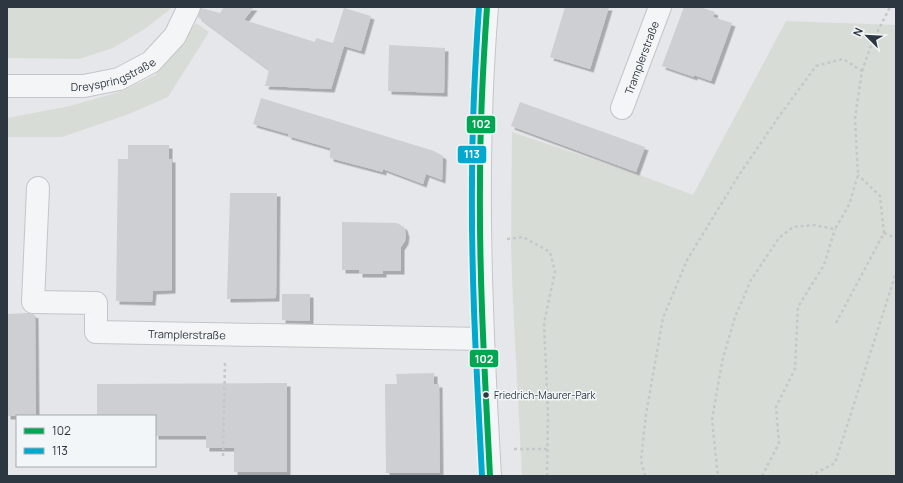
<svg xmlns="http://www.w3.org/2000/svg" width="903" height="483" viewBox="0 0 903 483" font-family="Manrope,sans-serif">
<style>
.green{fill:#d7ddd6}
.building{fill:#cdcfd2;filter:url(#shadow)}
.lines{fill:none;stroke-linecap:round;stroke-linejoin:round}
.minor-casing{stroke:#c3c5c8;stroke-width:24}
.path{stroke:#c5c8c9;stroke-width:2.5;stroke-dasharray:3 3;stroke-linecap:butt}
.minor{stroke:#f4f5f6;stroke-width:22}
.bus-1-casing{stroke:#f3f6f8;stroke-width:9}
.bus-2-casing{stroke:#f3f6f8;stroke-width:9}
.bus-1{stroke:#00a651;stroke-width:6}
.bus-2{stroke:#00a9ce;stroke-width:6}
.bus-dot{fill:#2d3741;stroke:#f3f6f8;stroke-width:1.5}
.labels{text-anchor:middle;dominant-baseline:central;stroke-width:3;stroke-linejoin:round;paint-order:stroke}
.bus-label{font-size:10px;fill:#2d3741;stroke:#f3f6f8;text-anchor:start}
.street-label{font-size:11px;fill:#2d3741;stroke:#f3f6f8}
.line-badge{stroke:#f3f6f8;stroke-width:1.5}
.badge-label{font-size:11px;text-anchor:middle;font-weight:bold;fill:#fff}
</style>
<defs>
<filter id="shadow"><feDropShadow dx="3.5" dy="3.5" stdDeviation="0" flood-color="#0004"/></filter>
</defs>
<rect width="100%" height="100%" fill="#e5e7ea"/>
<!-- green -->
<g class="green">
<path d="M7,7H173L146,28L113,48L79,59L7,58Z"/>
<path d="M786,21L896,25V476H522L513,303L511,247L512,132L637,174L693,195Z"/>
<path d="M196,23L209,32L168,97L129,114L62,137H7V118L70,106L122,91L155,75Z"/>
</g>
<!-- building -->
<g class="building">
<path d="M224,7H254L244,20L315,42L316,38L333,43L344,8L371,16L361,51L344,46L331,89L265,86L269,70L198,17L201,8L220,13Z"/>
<path d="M565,7H609L590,69L550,57Z"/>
<path d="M684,7H700L715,12L713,17L732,23L711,81L694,75V77L662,66Z"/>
<path d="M389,45L445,48L444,93L388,91Z"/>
<path d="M261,98L434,151L443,156L442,180L426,174L423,184L383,169V172L330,158V148L288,136V134L253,124Z"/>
<path d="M520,102L645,147L636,172L511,126Z"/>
<path d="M128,145H169V159H172V290L153,291L152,302L116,301L118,159H128Z"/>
<path d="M230,193H277L276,298L227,299Z"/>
<path d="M342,222L397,223L404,227L406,234L405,241L401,247V271H383V274H359V270H342Z"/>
<path d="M282,294H310V321L282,320Z"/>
<path d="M29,313L35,315L36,416H7V314Z"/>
<path d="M434,373V384H439L440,473H386L385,384H397L396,374Z"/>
<path d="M287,383V472H234V448H206V436H155V416H97V384Z"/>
</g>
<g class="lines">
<!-- minor casing -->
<g class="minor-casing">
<g id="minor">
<path d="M487,7C474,163 481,320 490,476"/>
<path id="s1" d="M7,86H84L119,79L151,62L175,36L189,7"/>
<path id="s2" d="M622,108L660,7"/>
<path id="s3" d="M38,188L33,302L96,303V332L483,339"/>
</g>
</g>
<!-- path -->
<g class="path">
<path d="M862,71L872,43L890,7"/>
<path d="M884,233L896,238"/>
<path d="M507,239L523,237L550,252L555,272L544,323L548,413L547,476"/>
<path d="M836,323L884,233L880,196L858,175"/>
<path d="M514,449H547"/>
<path d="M223,456L225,361"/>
<path d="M645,476L641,460L646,414L663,318L687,260L739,175L780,115L816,66L843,59L862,71L855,118L858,175L849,205L835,229L814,225L793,227L779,238L751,280L735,317L722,362L712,420L718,476"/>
<path d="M762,476L779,443L776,407L795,369L798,307L824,265L835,229"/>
<path d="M810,476L835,463L896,273"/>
</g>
<!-- minor -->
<use href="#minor" class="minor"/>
<!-- bus-1 casing -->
<g class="bus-1-casing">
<path id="bus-1" d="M487,7C483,65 480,124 480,182C479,280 485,378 490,476"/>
</g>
<!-- bus-2 casing -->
<g class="bus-2-casing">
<path id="bus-2" d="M479,7C475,65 472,124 472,182C471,280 477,378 482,476"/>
</g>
<!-- bus-1 -->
<use href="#bus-1" class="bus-1"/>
<!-- bus-2 -->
<use href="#bus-2" class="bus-2"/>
</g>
<!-- markers -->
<circle class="bus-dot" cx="486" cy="395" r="3.5"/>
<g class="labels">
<!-- bus labels -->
<g class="bus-label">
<text x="494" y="395">Friedrich-Maurer-Park</text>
</g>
<!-- street labels -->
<g class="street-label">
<text stroke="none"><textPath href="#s2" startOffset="54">Tramplerstraße</textPath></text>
<text stroke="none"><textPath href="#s1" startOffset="108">Dreyspringstraße</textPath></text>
<text stroke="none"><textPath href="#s3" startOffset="297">Tramplerstraße</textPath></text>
</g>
</g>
<g class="line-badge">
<rect x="466" y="115" width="30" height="19" rx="4" fill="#00a651"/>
<rect x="457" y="145" width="30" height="19" rx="4" fill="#00a9ce"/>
<rect x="469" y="349" width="30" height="19" rx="4" fill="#00a651"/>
</g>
<g class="badge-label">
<text x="481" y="128">102</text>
<text x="472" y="158">113</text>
<text x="484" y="363">102</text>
</g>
<!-- border -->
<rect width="903" height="483" fill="none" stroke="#2d3741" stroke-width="16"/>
<!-- legend -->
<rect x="16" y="415" width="140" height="52" fill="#f3f6f8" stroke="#a4aaaf"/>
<rect x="24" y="428" width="20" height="6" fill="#00a651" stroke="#a4aaaf"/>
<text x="52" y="435" font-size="12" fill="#2d3741">102</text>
<rect x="24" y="448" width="20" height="6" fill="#00a9ce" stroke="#a4aaaf"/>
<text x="52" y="455" font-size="12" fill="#2d3741">113</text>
<!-- north arrow -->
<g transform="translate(867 36) rotate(294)" stroke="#f3f6f8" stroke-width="3" paint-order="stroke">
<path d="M0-3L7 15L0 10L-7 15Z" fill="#2d3741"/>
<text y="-6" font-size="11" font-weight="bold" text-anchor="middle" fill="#2d3741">N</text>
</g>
</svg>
